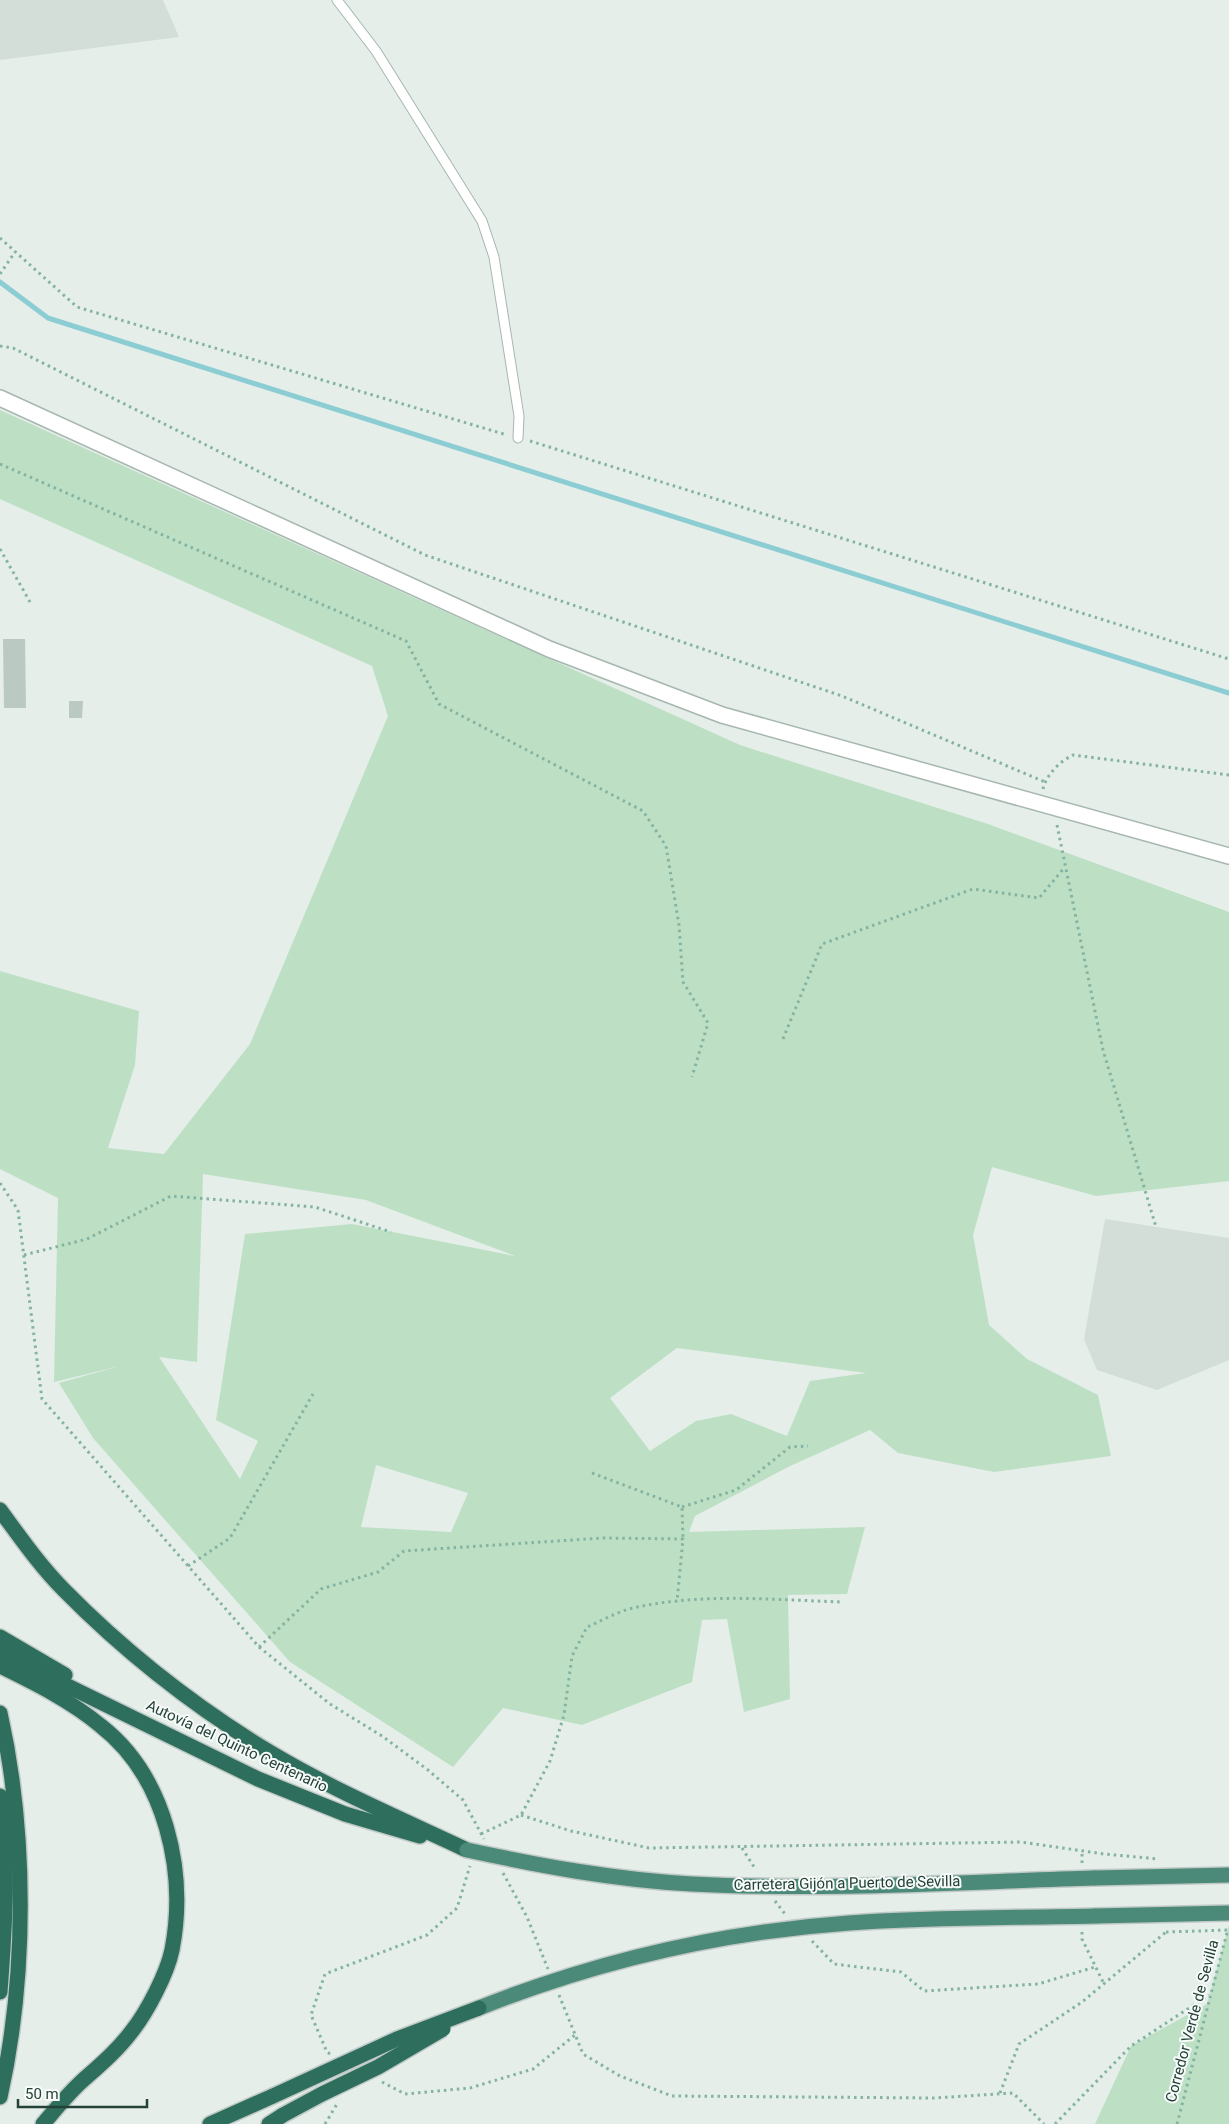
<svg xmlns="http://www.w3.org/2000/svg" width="1229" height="2124" viewBox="0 0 1229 2124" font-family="Roboto,sans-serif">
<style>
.built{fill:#d3ded8}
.green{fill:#bde0c5;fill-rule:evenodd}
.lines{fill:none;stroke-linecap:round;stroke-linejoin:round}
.stream{stroke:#8ccdd4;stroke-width:5}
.building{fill:#bac9c2}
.service-casing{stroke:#a7b7b0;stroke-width:11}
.minor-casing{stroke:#a7b7b0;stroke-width:18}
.trunk-casing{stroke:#c1cac7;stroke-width:18}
.motorway-casing{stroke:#c1cac7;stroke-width:18}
.path{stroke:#84b3a2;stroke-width:3;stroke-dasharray:2.5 4;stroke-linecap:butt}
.service{stroke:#fff;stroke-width:9}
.minor{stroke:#fff;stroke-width:15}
.trunk{stroke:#4b8a78;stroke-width:15}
.motorway{stroke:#2e6e5d;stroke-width:15}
.trunk-bridge-casing{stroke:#c1cac7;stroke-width:18;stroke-linecap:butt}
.motorway-bridge-casing{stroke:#c1cac7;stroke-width:18;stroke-linecap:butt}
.path-bridge{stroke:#84b3a2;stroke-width:3;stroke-dasharray:2.5 4;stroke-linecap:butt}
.trunk-bridge{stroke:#4b8a78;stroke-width:15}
.motorway-bridge{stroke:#2e6e5d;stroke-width:15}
.labels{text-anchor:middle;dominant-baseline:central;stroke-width:4;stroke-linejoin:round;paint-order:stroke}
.street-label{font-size:15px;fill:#234137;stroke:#f6faf8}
</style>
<rect width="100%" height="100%" fill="#e5eee9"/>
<!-- built -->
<g class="built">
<path d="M0,0H163L179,37L0,60Z"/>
<path d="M1105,1219L1229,1238V1360L1157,1390L1097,1370L1084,1339Z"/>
</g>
<!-- green -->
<g class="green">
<path d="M0,410L740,745L988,824L1229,912V1181L1096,1196L992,1167L973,1235L989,1325L1027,1359L1098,1395L1111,1456L994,1472L898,1453L870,1430L788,1467L695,1516L689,1532L865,1527L847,1594L788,1595L790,1699L744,1712L727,1619L702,1620L692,1682L582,1725L503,1708L453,1767L290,1662L93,1438L59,1383L120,1366L54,1382L58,1198L0,1169V971L139,1011L135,1065L108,1148L164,1154L250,1044L388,716L372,666L0,499ZM203,1174L366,1200L515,1256L352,1224L245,1234L216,1420L258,1441L240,1479L159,1357L197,1362ZM677,1348L866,1373L810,1381L787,1436L731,1414L696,1421L650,1451L610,1398ZM376,1465L468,1493L451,1532L361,1527Z"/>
<path d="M1229,1925V2124H1095L1131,2046L1207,2004Z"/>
</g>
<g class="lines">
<!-- stream -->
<path class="stream" d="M0,282L48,318L1229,693"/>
</g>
<!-- building -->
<g class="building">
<path d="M3,639H25L26,708H4Z"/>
<path d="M69,701H83L82,718H69Z"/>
</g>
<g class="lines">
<!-- service casing -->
<g class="service-casing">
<path id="service" d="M337,0L376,51L482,221L494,257L519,416L518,438"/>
</g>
<!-- minor casing -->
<g class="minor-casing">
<path id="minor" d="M0,398L549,649L722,715L1229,856"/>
</g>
<!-- trunk casing -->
<g class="trunk-casing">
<g id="trunk">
<path d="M1094,1878L1229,1875"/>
<path d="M1095,1916L1229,1913"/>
</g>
</g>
<!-- motorway casing -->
<g class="motorway-casing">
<g id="motorway">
<path d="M0,1510C20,1537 40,1566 64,1590C126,1653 195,1707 271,1753C333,1790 401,1819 467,1850"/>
<path d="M0,1637L65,1675"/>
<path d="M0,1653L258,1779L345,1814L420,1836"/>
<path d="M0,1666C35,1683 71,1701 101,1726C166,1777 187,1872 172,1950C167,1974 147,2012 132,2031C117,2051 99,2066 81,2082C67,2095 55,2110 43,2124"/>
<path d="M0,1713C27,1833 27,1977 0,2097"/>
<path d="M0,1796C9,1862 5,1927 0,1992"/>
<path d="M210,2124L273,2096"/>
<path d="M269,2124L283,2115"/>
</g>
</g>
<!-- path -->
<g class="path">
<path d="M0,238L77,307L507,435"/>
<path d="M0,274L15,252"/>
<path d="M0,346L13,348L425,555L842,696L1045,782"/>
<path d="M530,441L1229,659"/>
<path d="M0,464L406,641L439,704L643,811L666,846L679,925L683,982L708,1023L692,1077"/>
<path d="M0,549L30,602"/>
<path d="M1043,789C1046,775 1060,761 1073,755L1229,775"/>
<path d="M1057,825L1103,1050L1156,1227"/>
<path d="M783,1039L822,944L973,889L1039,898L1065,867"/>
<path d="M0,1183L18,1210L42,1399L259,1647L330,1704L382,1736L428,1770L463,1800L484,1839"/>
<path d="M24,1255L87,1239L171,1196L315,1207L391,1232"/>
<path d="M592,1473L682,1507L683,1539"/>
<path d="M682,1507L736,1490L790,1447L808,1446"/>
<path d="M188,1566L230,1538L313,1394"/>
<path d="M259,1647L321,1589L378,1572L404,1551L603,1538L683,1539L677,1602"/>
<path d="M521,1815L571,1831L649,1848L1021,1842L1104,1854L1159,1859"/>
<path d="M481,1834L521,1815L550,1761L564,1715L572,1656L587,1627C601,1621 615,1613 629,1609C699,1592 773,1600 843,1602"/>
<path d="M742,1848L756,1870"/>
<path d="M1082,1863V1851"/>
<path d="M503,1873L527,1917L548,1969"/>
<path d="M775,1901L785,1914"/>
<path d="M1082,1932V1939L1103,1982"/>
<path d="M812,1941L834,1964L901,1972L924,1991L1038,1984L1095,1967"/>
<path d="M559,1995L583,2054L620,2076L672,2096L934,2098L1013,2093L1044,2124"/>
<path d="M330,2054L327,2052L311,2015L325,1974L427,1935L457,1908L470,1866"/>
<path d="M382,2082L405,2094L470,2088L533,2069L575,2035"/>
<path d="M1000,2093L1019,2044L1082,2002L1166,1932"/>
<path d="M325,2124L337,2104"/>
<path d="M1055,2124L1131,2046L1209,1995"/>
<path d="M1177,2124L1228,1929"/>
</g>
<!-- service -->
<use href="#service" class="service"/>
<!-- minor -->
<use href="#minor" class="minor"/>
<!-- trunk -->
<use href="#trunk" class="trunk"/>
<!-- motorway -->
<use href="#motorway" class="motorway"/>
<!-- trunk-bridge casing -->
<g class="trunk-bridge-casing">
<g id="trunk-bridge">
<path d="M467,1850C541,1866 616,1880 692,1884C825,1891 960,1882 1094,1878"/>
<path d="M479,2008C597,1961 722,1932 849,1923C931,1917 1014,1918 1095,1916"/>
</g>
</g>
<!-- motorway-bridge casing -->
<g class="motorway-bridge-casing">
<g id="motorway-bridge">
<path d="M273,2096L397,2039L479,2008"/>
<path d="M283,2115L322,2094L378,2067L443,2029"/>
</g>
</g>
<!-- path-bridge -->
<path class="path-bridge" d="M1166,1932L1229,1930"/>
<!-- trunk-bridge -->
<use href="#trunk-bridge" class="trunk-bridge"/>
<!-- motorway-bridge -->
<use href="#motorway-bridge" class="motorway-bridge"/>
</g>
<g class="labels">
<!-- street labels -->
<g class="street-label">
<text transform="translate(237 1746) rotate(25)">Autovía del Quinto Centenario</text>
<text transform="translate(847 1883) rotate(-1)">Carretera Gijón a Puerto de Sevilla</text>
<text transform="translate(1192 2021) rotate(-75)">Corredor Verde de Sevilla</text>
</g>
</g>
<!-- scale -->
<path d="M18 2099v8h129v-8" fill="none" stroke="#234137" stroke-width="2.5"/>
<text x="25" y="2099" font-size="15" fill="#234137" stroke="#f6faf8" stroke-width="4" paint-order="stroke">50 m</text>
</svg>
